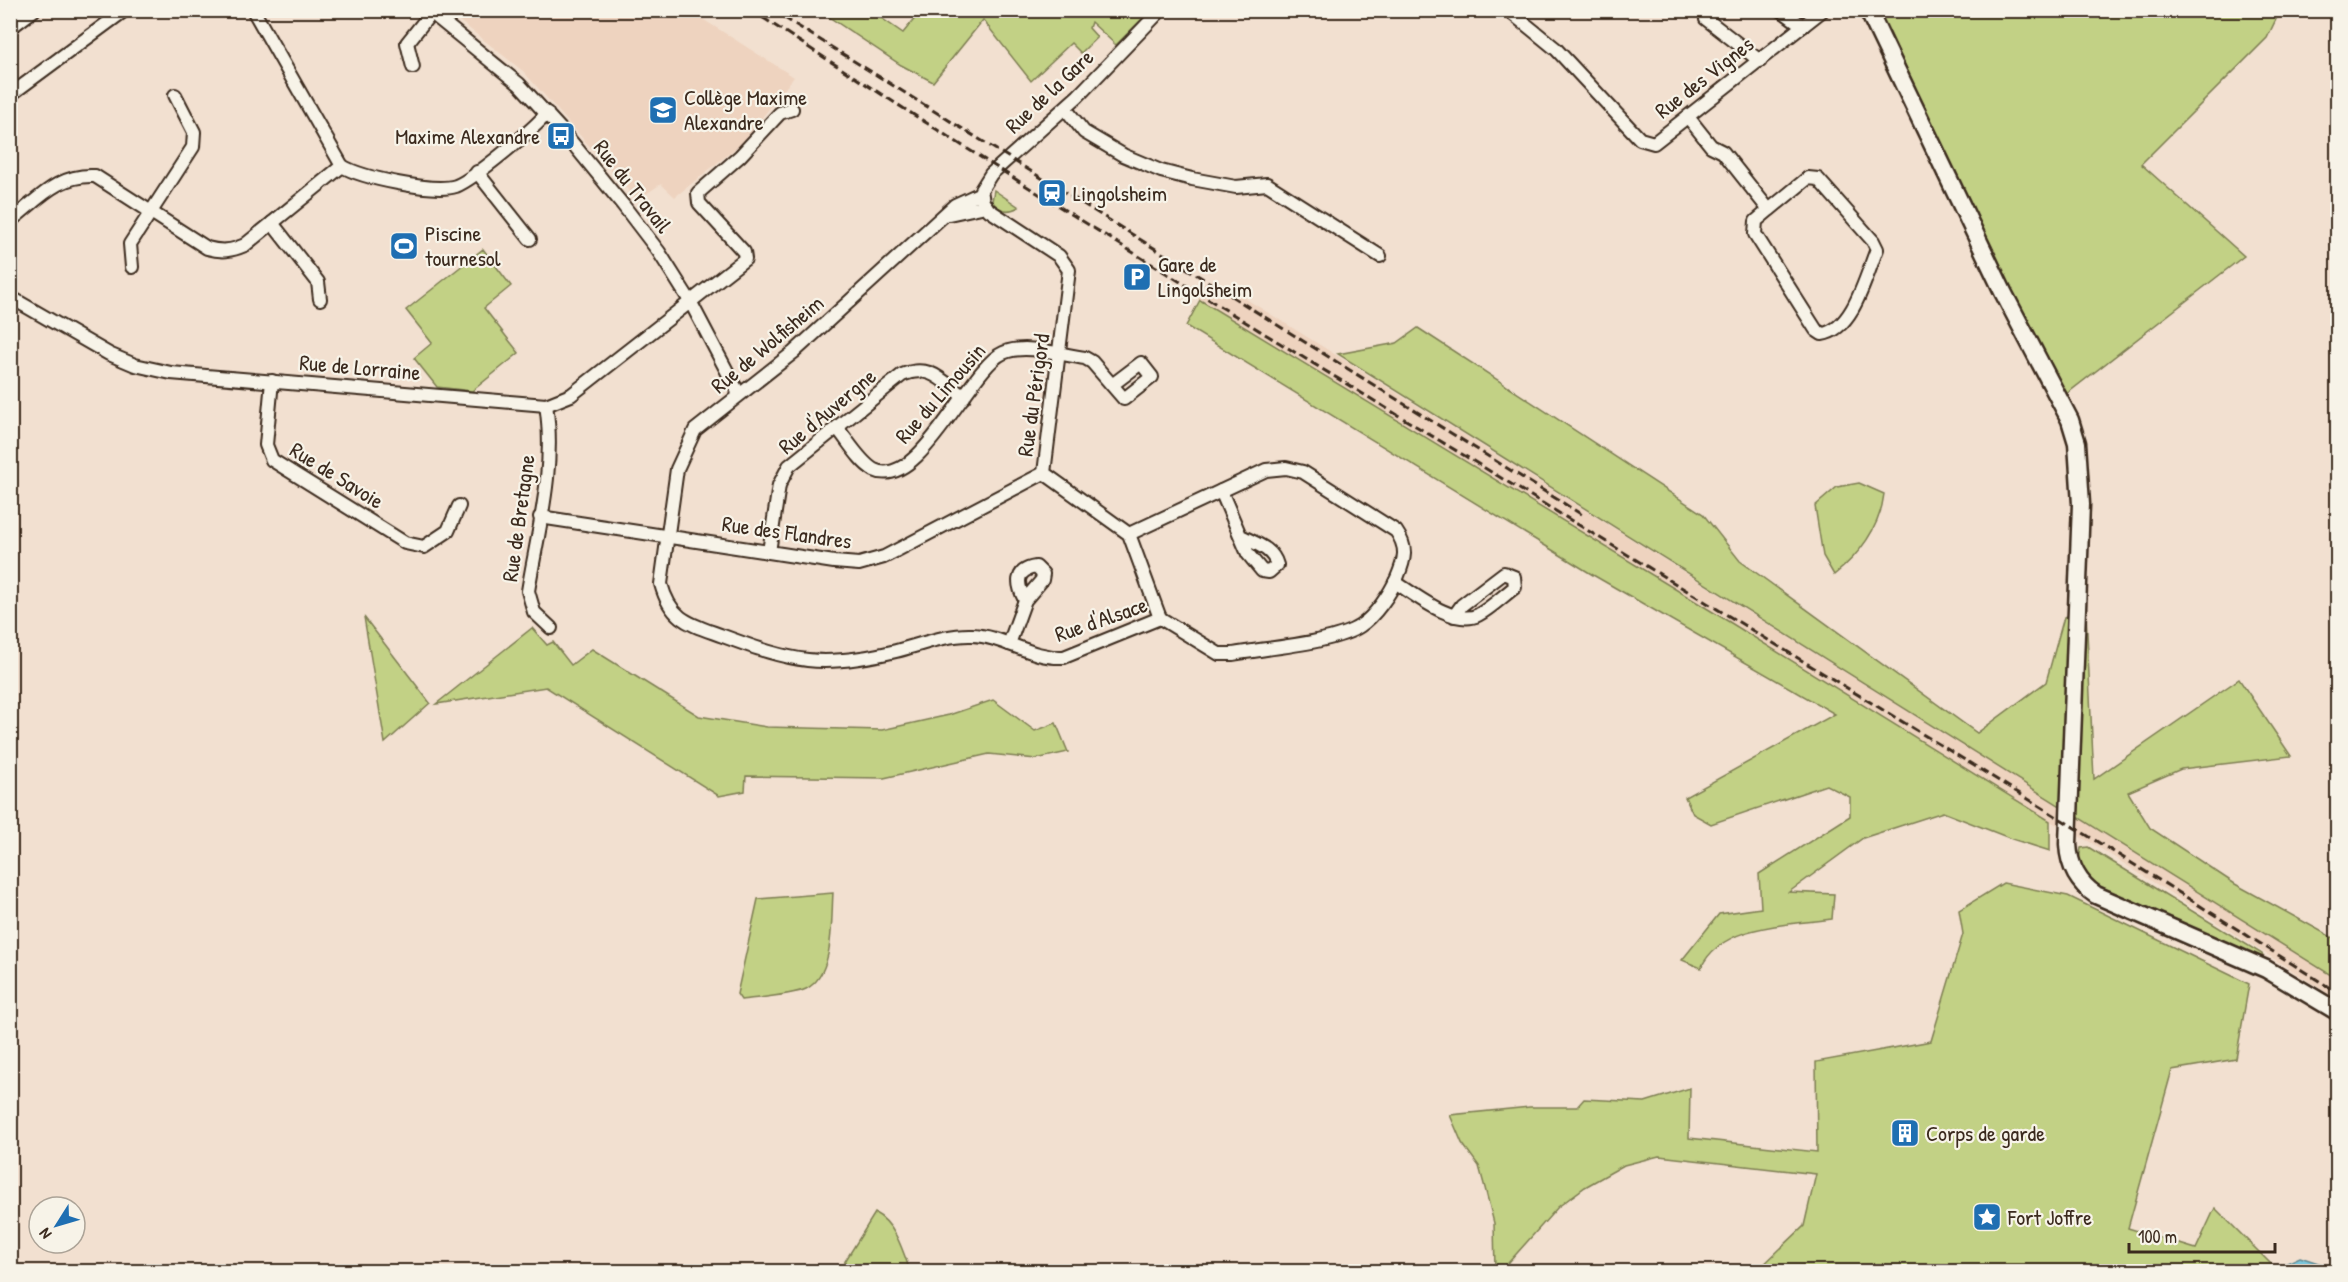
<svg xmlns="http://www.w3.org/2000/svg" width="2348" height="1282" viewBox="0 0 2348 1282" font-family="'Patrick Hand',sans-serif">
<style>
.built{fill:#eed3bf}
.green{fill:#c2d185;stroke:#7e7e52;stroke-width:1.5}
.water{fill:#7cc7dc;stroke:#628890;stroke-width:1.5}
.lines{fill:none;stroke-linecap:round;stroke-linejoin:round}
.street-casing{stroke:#3b2a1e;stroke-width:16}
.secondary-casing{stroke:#3b2a1e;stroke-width:21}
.street{stroke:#f7f3e8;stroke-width:12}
.secondary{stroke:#f7f3e8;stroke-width:16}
.rail{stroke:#3b2a1e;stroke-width:3;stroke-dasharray:9 4.5;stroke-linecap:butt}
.labels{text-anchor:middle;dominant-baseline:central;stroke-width:4.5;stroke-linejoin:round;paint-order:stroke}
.street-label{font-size:22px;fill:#3b2a1e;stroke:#f7f3e8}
.poi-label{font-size:22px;fill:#3b2a1e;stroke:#f7f3e8;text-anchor:start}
</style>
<rect width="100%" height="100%" fill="#f2e0d0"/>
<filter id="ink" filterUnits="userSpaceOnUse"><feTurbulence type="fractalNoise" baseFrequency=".0167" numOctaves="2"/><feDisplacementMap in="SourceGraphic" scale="12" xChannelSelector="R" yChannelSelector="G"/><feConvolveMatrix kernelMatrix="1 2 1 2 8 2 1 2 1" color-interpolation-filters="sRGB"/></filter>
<g filter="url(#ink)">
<!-- built -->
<g class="built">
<path d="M447,11H690L794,77L742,143L675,197L661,184L637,200L523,71Z"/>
<path d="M1214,279L2337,979V999L2090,842L2050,821L1731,623L1186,291Z"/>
</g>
<!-- green -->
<g class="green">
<path d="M943,10H1150V11L1116,45L1091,22L1089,28L1097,37L1081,53L1071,43L1031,81L983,20L933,82L901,65L820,11H871L903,33L921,11H929L937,16Z"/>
<path d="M1880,11H2280L2267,38L2141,164L2244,256L2065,395L2011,295Z"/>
<path d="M994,190L1019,207C1008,213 999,211 992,201Z"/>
<path d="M483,249L511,286L484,308L519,353L472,391L437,387L414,358L432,343L406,310Z"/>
<path d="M1200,300L1731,623L2050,821V851L2012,839L1943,812L1863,838L1789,892L1834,894L1832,919C1791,925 1721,923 1701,968L1682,960L1719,914L1761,908L1759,874L1850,816V797L1826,785L1711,824L1693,814L1685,797L1835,714L1593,575L1186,326Z"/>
<path d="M1418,328L1703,514L1740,561L1977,733L2046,682L2064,617L2086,612L2094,779L2239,679L2291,756L2181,769L2128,792L2150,828L2235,884L2337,940V979L1338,354L1397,343Z"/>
<path d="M1859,483L1884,494C1880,528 1860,554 1834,575L1823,556L1815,506L1837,487Z"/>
<path d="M364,617L430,703L385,743Z"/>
<path d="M532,628L547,645L553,642L571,665L592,649L699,716L767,727L882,730L949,715L993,700L1035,731L1056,723L1068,752L1036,759L989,754L884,778L746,776L745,791L719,796L546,687L436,704Z"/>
<path d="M2088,847L2262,954L2264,960L2136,905L2098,885L2084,872L2079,859L2081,848Z"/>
<path d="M2003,883L2068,896L2249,984L2236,1059L2172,1070L2128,1228L2196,1249L2215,1208L2274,1267L2269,1272L1757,1271L1804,1226L1816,1174L1659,1156L1624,1165L1585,1187L1558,1207L1501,1271H1495L1494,1223L1485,1188L1479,1166L1462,1143L1450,1115L1530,1107H1577L1584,1099L1645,1102L1690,1088L1689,1138L1817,1152L1816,1062L1931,1041L1963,934L1959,910Z"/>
<path d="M833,893C831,919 835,975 806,989C793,995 757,998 741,1000L737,994L758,899Z"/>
<path d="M875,1213C895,1223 903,1251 910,1271H839Z"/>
</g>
<!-- water -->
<path class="water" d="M2300,1257L2337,1269V1271H2269Z"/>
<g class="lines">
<!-- street casing -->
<g class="street-casing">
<g id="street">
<path d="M253,10L342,166"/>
<path d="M428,10L519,84L565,134L623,205L659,252L690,301L739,394"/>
<path d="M1508,10L1556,49L1640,139L1654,143L1823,10"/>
<path d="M1708,10L1706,19L1760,61"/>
<path d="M1781,10L1803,26"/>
<path d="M10,28L34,10"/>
<path d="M413,67L407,43L431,13"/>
<path d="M10,95L125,10"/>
<path d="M1065,108L1084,132L1123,155L1161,171L1192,179L1236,187L1267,184L1380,256"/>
<path d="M1688,117L1711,146L1723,152L1769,210L1756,221L1755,234L1816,330L1822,334C1853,330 1866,276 1877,249L1873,241L1818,179L1808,178L1769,210"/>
<path d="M477,172L530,239"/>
<path d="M981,193L955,205L794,352L695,430L677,469L661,584C671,621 690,624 723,636C793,662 821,669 896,651C920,645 947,634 972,635C1004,636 1031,659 1064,657L1160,618L1219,654H1233C1266,648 1335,643 1360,626C1375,616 1390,594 1397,578C1405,559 1408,548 1396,531L1303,472L1286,468L1266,470L1129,534"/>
<path d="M949,214L986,206"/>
<path d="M10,221C39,199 57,174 95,176L207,248C222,252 231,251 245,245L342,166C362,178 434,193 456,186C474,179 534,129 547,113"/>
<path d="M272,223L318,282L320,299"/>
<path d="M132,267L130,244L193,147L194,132L175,95"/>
<path d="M10,297L109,354L135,365L171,373L546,405L571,395L745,259L744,252L699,203L698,193L740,156L780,113L792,109"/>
<path d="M272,381L266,445L272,460L405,543L424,547L448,531L459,506"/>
<path d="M546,405C556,466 538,531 528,591L534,612L551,628"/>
<path d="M838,429C848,441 860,462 874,470C919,492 970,367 1003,353C1026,343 1061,355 1085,358L1092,362L1124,399L1152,377L1141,363L1112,385"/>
<path d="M1221,491L1248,554L1262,571L1269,572L1277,565C1273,549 1257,544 1243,537"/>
<path d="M540,517L834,562L859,564L884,557L1044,473"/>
<path d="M769,552L779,485L789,466L902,375C930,363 942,381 964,397"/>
<path d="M1395,582C1414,594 1455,627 1478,615C1491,608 1503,596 1515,587L1514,577L1504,573L1462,605L1454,616"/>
<path d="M1160,618L1129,534L1044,473L1069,270L1059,256L989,210L983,202L981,190L991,174L1078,96L1161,10"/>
<path d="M1009,644L1025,600L1042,580L1043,574L1036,567C1014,570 1017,585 1025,600"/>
</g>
</g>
<!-- secondary casing -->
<g class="secondary-casing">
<path id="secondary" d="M1868,10L2004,294L2070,420L2077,443L2081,504L2068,844C2069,865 2078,883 2096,895L2266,969L2338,1012"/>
</g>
<!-- street -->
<use href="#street" class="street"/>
<!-- secondary -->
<use href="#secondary" class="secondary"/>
<!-- rail -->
<g class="rail">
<path d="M751,10C1272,350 1813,658 2338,993"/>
<path d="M772,10L1584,516"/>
</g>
</g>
</g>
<!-- icons -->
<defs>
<g id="school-square" transform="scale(1.5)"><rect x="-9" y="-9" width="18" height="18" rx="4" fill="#1f6fb2" stroke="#f7f3e8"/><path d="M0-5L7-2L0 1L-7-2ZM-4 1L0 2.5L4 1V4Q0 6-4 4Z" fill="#fff"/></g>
<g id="bus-square" transform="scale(1.5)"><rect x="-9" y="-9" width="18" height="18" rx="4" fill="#1f6fb2" stroke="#f7f3e8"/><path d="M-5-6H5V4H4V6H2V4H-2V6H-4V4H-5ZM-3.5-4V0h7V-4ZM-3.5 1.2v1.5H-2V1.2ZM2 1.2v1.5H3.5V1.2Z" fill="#fff"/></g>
<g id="station-square" transform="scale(1.5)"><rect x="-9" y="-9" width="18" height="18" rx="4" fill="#1f6fb2" stroke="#f7f3e8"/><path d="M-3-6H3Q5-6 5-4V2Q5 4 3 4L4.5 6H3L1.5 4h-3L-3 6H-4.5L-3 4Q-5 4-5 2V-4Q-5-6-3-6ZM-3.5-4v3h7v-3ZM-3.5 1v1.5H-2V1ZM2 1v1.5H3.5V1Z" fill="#fff"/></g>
<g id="stadium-square" transform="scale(1.5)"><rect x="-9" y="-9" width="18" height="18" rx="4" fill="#1f6fb2" stroke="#f7f3e8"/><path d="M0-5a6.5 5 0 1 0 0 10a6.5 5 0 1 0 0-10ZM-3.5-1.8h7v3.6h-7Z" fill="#fff"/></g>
<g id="parking-square" transform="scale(1.5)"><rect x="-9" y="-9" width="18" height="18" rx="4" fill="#1f6fb2" stroke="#f7f3e8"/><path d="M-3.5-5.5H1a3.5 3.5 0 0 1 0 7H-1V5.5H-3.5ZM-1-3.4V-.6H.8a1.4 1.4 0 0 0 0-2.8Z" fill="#fff"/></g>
<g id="building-square" transform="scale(1.5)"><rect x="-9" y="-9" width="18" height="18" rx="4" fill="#1f6fb2" stroke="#f7f3e8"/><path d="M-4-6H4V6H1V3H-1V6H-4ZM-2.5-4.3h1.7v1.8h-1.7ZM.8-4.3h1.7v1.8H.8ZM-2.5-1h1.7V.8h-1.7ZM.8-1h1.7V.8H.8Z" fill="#fff"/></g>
<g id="sight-square" transform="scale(1.5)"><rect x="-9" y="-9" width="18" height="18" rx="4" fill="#1f6fb2" stroke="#f7f3e8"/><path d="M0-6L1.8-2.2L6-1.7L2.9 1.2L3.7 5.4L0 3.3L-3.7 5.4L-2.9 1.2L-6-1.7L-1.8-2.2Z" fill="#fff"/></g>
</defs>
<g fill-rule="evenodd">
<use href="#school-square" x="663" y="110"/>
<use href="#bus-square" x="561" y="136"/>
<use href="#station-square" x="1052" y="193"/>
<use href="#stadium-square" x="404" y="246"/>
<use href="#parking-square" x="1137" y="277"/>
<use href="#building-square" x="1905" y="1133"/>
<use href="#sight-square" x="1987" y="1217"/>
</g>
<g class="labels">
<!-- street labels -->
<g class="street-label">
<text transform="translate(1704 77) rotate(-38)">Rue des Vignes</text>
<text transform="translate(1049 91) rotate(-43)">Rue de la Gare</text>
<text transform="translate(633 186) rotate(52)">Rue du Travail</text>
<text transform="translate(767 344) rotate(-40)">Rue de Wolfisheim</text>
<text transform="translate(360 367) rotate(5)">Rue de Lorraine</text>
<text transform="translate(940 393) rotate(-49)">Rue du Limousin</text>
<text transform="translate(1033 395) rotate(-82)">Rue du Périgord</text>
<text transform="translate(827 411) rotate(-40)">Rue d'Auvergne</text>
<text transform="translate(337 475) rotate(32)">Rue de Savoie</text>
<text transform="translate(518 518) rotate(-82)">Rue de Bretagne</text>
<text transform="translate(787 532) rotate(8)">Rue des Flandres</text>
<text transform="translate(1101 619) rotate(-19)">Rue d'Alsace</text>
</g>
<!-- poi labels -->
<g class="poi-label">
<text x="684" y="97">Collège Maxime<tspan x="684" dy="25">Alexandre</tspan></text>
<text x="540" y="136" text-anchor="end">Maxime Alexandre</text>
<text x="1073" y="193">Lingolsheim</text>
<text x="425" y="233">Piscine<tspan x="425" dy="25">tournesol</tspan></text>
<text x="1158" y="264">Gare de<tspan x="1158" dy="25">Lingolsheim</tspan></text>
<text x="1926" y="1133">Corps de garde</text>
<text x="2008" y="1217">Fort Joffre</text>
</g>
</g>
<!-- margin -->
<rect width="2348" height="1282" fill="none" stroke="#f7f3e8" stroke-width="36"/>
<rect x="18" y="18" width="2312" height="1246" fill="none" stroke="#3b2a1e" stroke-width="2" filter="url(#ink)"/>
<!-- north arrow -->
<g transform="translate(57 1225) rotate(233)"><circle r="28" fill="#f7f3e8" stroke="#aca397" stroke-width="1.5"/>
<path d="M0-4.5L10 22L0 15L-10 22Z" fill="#1f6fb2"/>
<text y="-9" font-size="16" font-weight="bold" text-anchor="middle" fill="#3b2a1e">N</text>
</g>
<!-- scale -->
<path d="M2129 1243v9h146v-9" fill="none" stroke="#3b2a1e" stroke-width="3"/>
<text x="2138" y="1243" font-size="18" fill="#3b2a1e" stroke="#f7f3e8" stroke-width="4.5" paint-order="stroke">100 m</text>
</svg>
